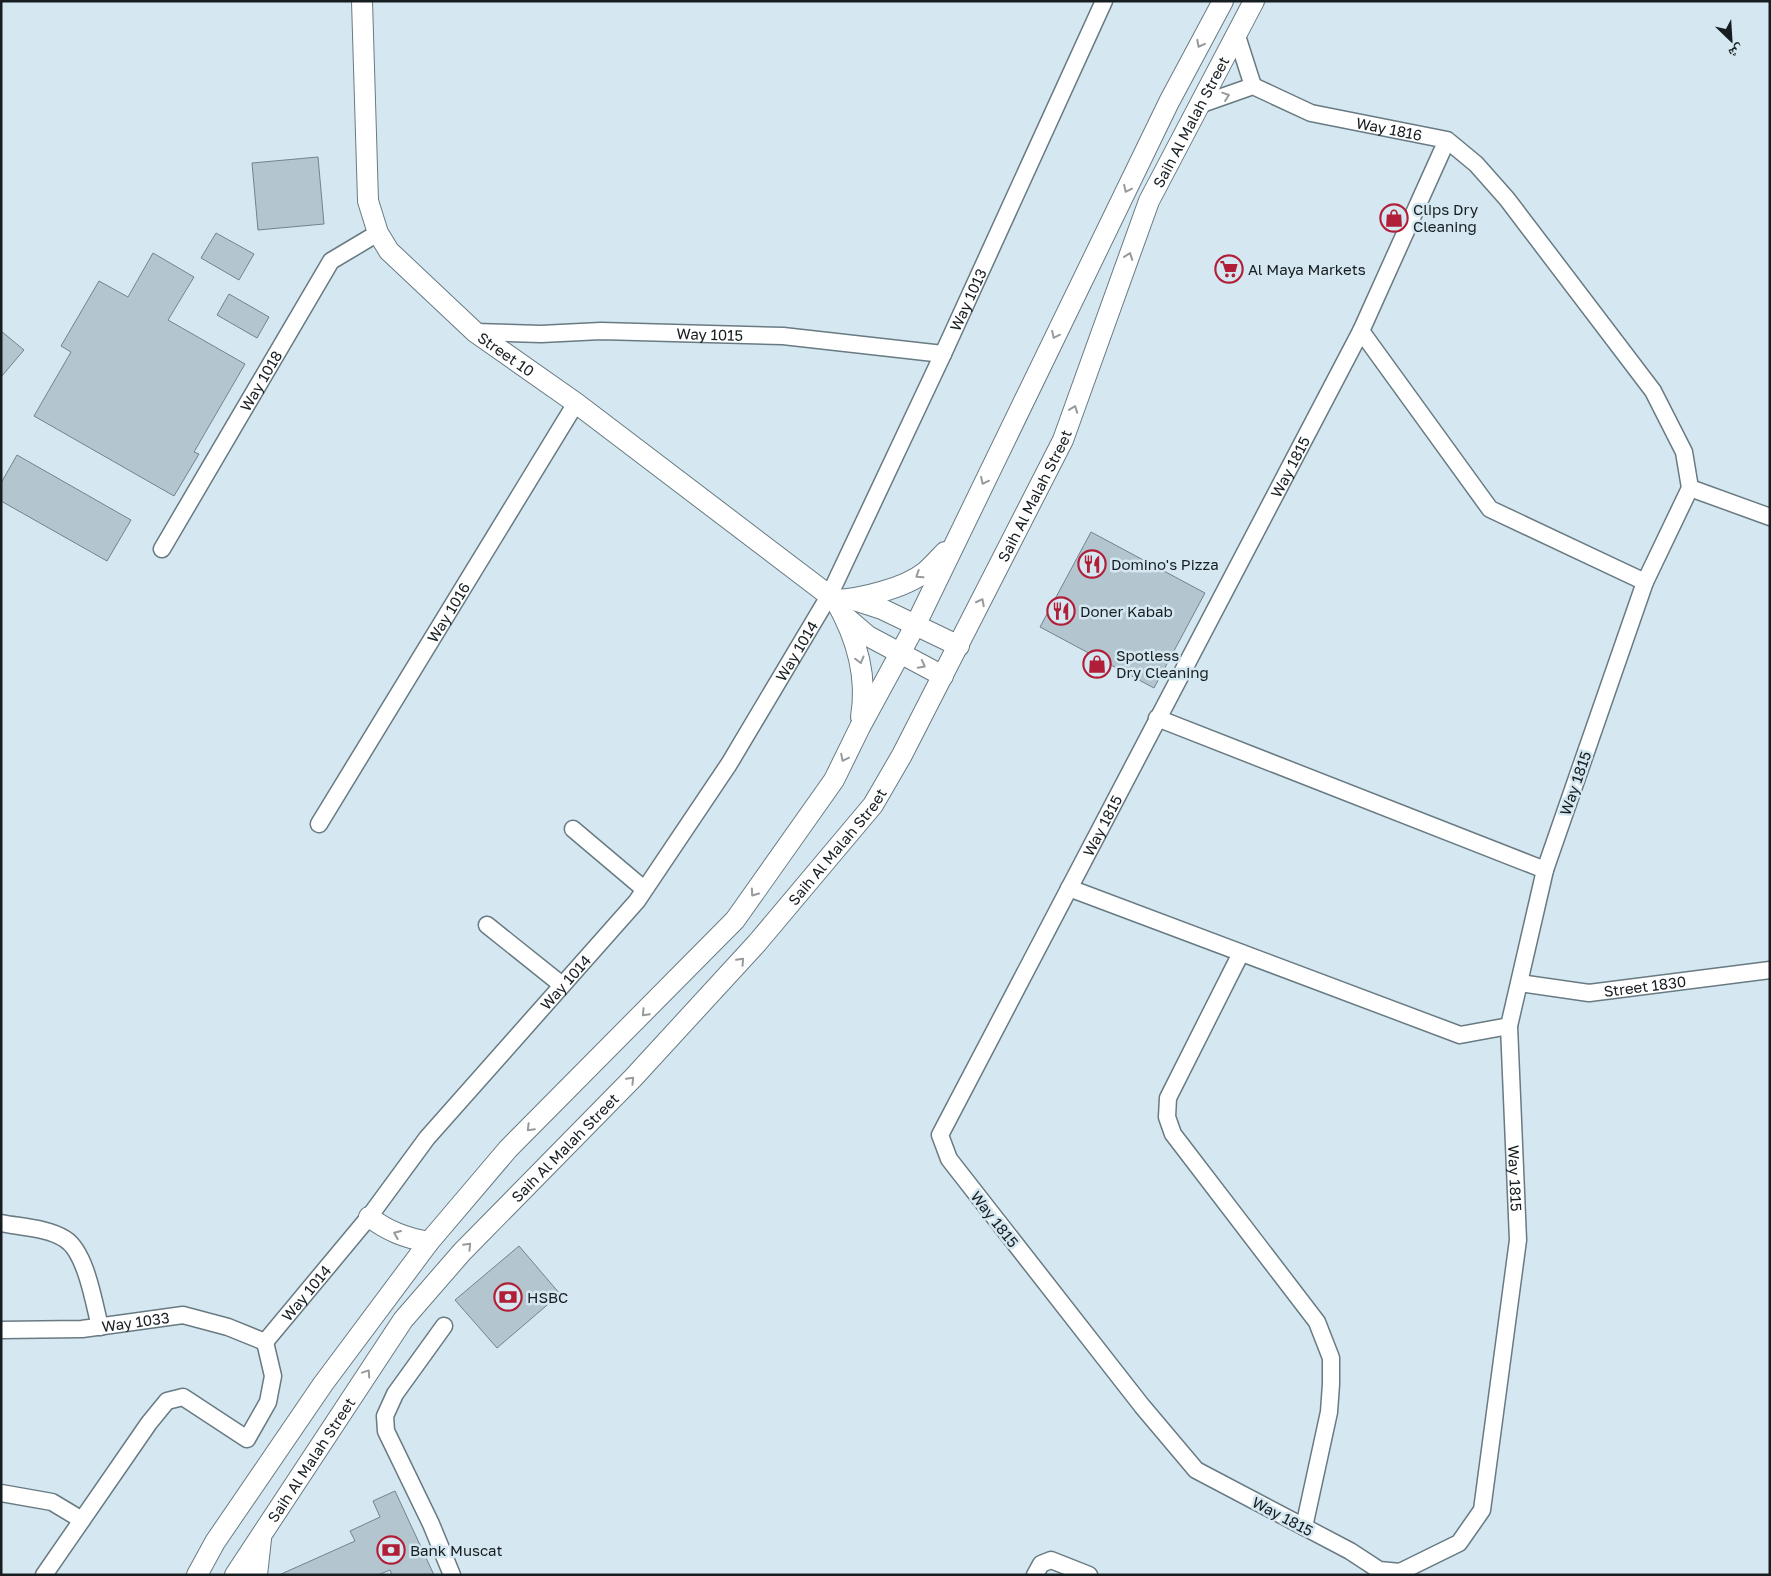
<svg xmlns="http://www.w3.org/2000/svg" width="1771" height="1576" viewBox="0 0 1771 1576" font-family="'Golos Text','Noto Naskh Arabic',sans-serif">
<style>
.building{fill:#b3c5ce;stroke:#72838c}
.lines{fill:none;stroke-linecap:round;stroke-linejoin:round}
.minor-casing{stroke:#687a82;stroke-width:19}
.tertiary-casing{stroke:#687a82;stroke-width:22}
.minor{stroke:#fff;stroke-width:16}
.tertiary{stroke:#fff;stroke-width:20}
.oneway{stroke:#979a9b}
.labels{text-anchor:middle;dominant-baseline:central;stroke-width:5;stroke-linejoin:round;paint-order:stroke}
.street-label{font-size:15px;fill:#171e21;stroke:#d5e8f1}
.poi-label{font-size:15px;fill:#171e21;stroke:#d5e8f1;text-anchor:start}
</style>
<rect width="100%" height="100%" fill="#d5e8f1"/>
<!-- building -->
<g class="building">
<path d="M318,157L324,224L258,230L252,163Z"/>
<path d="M216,233L254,254L239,280L201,258Z"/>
<path d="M153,253L194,277L168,320L245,364L194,452L199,454L174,496L34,416L71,352L61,346L99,281L128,297Z"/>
<path d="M229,294L269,317L257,338L217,315Z"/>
<path d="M1,331L24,350L1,377Z"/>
<path d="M17,455L131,520L107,561L1,501V483Z"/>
<path d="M1091,532L1205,593L1154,688L1040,627Z"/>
<path d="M519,1246L560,1294L497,1348L455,1300Z"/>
<path d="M395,1491L434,1575H392L390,1570L378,1575H279L355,1541L350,1531L380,1517L373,1501Z"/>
</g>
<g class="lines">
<!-- minor casing -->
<g class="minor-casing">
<g id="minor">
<path d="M1237,36L1253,86"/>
<path id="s1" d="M1199,105L1253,86L1311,113L1447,140L1476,164L1507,199L1653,391L1684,452L1690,488L1645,582L1545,870L1509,1026L1518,1240L1482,1510L1459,1543L1400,1572L1379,1570L1350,1551L1196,1470L1142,1406L949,1159L940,1135L1361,331L1447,140"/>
<path d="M1361,331L1490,509L1645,582"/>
<path id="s2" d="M475,332L541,334L601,331L783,336L943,354"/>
<path d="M1690,488L1770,517"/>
<path id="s3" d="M162,549L331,261L378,233"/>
<path d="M1157,718L1545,870"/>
<path id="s4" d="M319,824L576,403"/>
<path d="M573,829L644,889"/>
<path d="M1069,888L1460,1035L1509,1026"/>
<path d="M487,925L562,985"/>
<path d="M1241,953L1168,1098L1167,1117L1173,1134L1317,1322L1331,1358V1384L1329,1412L1304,1527"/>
<path id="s5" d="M1520,983L1589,993L1770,970"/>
<path d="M1,1223C21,1227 48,1228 65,1239C86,1252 94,1303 100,1327"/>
<path d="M444,1326L395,1394L385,1416L386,1431L431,1524L452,1575"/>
<path id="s6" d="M1,1330L82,1329L183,1315L228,1327L265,1342"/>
<path id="s7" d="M265,1342L369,1217L427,1138L637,901L729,764L829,596L943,354L1104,1"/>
<path d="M1,1493L52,1502L82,1520"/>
<path d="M44,1575L149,1423L167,1401L183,1397L247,1439L268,1402L273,1376L265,1342"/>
<path d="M1035,1575L1041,1564L1051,1560L1089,1575"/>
</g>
</g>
<!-- tertiary casing -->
<g class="tertiary-casing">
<g id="tertiary">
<path id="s8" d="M362,1L368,201L378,233L389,251L475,332L576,403L835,600"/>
<path d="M851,599L882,609L959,646"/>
<path d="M835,600C861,599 905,588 925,572C932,566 938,559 945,552"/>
<path d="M835,600C856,636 868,675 861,717"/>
<path d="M847,618L868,636L943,676"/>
<path d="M369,1217C388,1231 405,1238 429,1242"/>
<path d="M197,1575L215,1542L323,1384L429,1242L508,1149L735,920L834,780L860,727L916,624L1169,102L1223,1"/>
<path id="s9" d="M235,1575L403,1320L462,1252L633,1078L757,943L873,805L902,755L1063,440L1149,201L1254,1"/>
<path d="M257,1575L261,1539"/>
</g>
</g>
<!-- minor -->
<use href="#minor" class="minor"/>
<!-- tertiary -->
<use href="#tertiary" class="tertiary"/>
</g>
<!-- one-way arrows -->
<defs><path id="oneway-chevron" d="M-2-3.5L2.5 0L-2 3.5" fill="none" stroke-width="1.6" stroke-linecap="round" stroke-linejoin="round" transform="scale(1.25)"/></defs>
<g class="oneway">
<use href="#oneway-chevron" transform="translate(1200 44) rotate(118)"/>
<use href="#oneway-chevron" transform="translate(1226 96) rotate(-19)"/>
<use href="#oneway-chevron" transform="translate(1127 189) rotate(116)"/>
<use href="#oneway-chevron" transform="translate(1129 256) rotate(-70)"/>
<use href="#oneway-chevron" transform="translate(1055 335) rotate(116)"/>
<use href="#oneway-chevron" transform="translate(1074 409) rotate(-70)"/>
<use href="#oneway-chevron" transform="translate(984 481) rotate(116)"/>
<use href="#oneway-chevron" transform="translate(919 575) rotate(147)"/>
<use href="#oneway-chevron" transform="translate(981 602) rotate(-63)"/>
<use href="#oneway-chevron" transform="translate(860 660) rotate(75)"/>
<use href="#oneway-chevron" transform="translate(922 665) rotate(28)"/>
<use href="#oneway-chevron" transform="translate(844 758) rotate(116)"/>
<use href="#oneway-chevron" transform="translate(754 893) rotate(125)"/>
<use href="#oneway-chevron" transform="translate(741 961) rotate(-47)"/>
<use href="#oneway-chevron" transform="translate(645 1013) rotate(134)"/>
<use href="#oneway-chevron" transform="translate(631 1080) rotate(-46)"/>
<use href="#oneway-chevron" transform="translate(530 1128) rotate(135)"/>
<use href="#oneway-chevron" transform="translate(397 1234) rotate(-157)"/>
<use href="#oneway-chevron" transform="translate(468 1246) rotate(-46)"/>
<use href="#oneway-chevron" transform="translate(367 1373) rotate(-56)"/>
</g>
<!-- icons -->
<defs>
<g id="shop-ring" transform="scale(1.4375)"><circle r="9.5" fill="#d5e8f1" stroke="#b11e38" stroke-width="1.5"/><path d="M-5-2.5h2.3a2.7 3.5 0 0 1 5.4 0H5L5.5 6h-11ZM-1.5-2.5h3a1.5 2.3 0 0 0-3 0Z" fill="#b11e38"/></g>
<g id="supermarket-ring" transform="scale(1.4375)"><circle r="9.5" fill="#d5e8f1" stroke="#b11e38" stroke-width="1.5"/><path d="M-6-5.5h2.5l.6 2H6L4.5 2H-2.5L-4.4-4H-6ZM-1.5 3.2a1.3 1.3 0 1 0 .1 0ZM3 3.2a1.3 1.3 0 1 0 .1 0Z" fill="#b11e38"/></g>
<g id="restaurant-ring" transform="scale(1.4375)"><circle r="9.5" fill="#d5e8f1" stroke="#b11e38" stroke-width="1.5"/><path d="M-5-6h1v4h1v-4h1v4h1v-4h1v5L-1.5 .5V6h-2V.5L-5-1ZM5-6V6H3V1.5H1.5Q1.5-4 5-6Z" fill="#b11e38"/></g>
<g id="bank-ring" transform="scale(1.4375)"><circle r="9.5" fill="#d5e8f1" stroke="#b11e38" stroke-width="1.5"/><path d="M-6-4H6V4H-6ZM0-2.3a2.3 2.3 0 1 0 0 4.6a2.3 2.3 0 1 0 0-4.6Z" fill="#b11e38"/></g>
</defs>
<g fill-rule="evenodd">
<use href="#shop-ring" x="1394" y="218"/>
<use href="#supermarket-ring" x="1229" y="269"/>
<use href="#restaurant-ring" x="1092" y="564"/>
<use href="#restaurant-ring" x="1061" y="611"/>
<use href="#shop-ring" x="1097" y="664"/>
<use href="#bank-ring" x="508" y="1297"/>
<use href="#bank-ring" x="391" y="1550"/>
</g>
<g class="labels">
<!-- street labels -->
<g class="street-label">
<text stroke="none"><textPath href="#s9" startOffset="1758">Saih Al Malah Street</textPath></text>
<text stroke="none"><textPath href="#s1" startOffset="201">Way 1816</textPath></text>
<text stroke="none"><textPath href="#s7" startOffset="1265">Way 1013</textPath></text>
<text stroke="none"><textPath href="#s2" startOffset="235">Way 1015</textPath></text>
<text stroke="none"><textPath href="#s8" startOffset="411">Street 10</textPath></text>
<text stroke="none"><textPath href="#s3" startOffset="195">Way 1018</textPath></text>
<text stroke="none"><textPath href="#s1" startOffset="3259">Way 1815</textPath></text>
<text stroke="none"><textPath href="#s9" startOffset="1352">Saih Al Malah Street</textPath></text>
<text stroke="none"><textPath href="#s4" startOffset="248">Way 1016</textPath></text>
<text stroke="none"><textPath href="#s7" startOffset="874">Way 1014</textPath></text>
<text transform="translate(1575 783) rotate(-71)">Way 1815</text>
<text stroke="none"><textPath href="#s1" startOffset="2854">Way 1815</textPath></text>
<text stroke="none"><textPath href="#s9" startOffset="948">Saih Al Malah Street</textPath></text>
<text stroke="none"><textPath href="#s7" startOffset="469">Way 1014</textPath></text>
<text stroke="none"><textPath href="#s5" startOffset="126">Street 1830</textPath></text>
<text stroke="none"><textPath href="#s9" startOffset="542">Saih Al Malah Street</textPath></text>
<text stroke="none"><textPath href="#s1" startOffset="1412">Way 1815</textPath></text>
<text transform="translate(995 1219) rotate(52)">Way 1815</text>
<text stroke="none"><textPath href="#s7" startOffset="64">Way 1014</textPath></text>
<text stroke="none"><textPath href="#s6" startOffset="135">Way 1033</textPath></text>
<text stroke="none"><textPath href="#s9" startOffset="138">Saih Al Malah Street</textPath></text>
<text transform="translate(1283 1516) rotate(28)">Way 1815</text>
</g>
<!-- poi labels -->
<g class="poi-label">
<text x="1413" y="209">Clips Dry<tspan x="1413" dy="17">Cleaning</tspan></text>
<text x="1248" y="269">Al Maya Markets</text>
<text x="1111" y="564">Domino's Pizza</text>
<text x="1080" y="611">Doner Kabab</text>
<text x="1116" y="655">Spotless<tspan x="1116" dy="17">Dry Cleaning</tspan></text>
<text x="527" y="1297">HSBC</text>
<text x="410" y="1550">Bank Muscat</text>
</g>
</g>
<!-- border -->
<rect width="1771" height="1576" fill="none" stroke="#171e21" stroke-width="5"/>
<!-- north arrow -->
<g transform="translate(1731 40) rotate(155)" stroke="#d5e8f1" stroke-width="4" paint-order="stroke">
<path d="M0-4L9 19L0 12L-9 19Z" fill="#171e21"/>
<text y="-8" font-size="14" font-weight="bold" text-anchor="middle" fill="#171e21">ش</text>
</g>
</svg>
